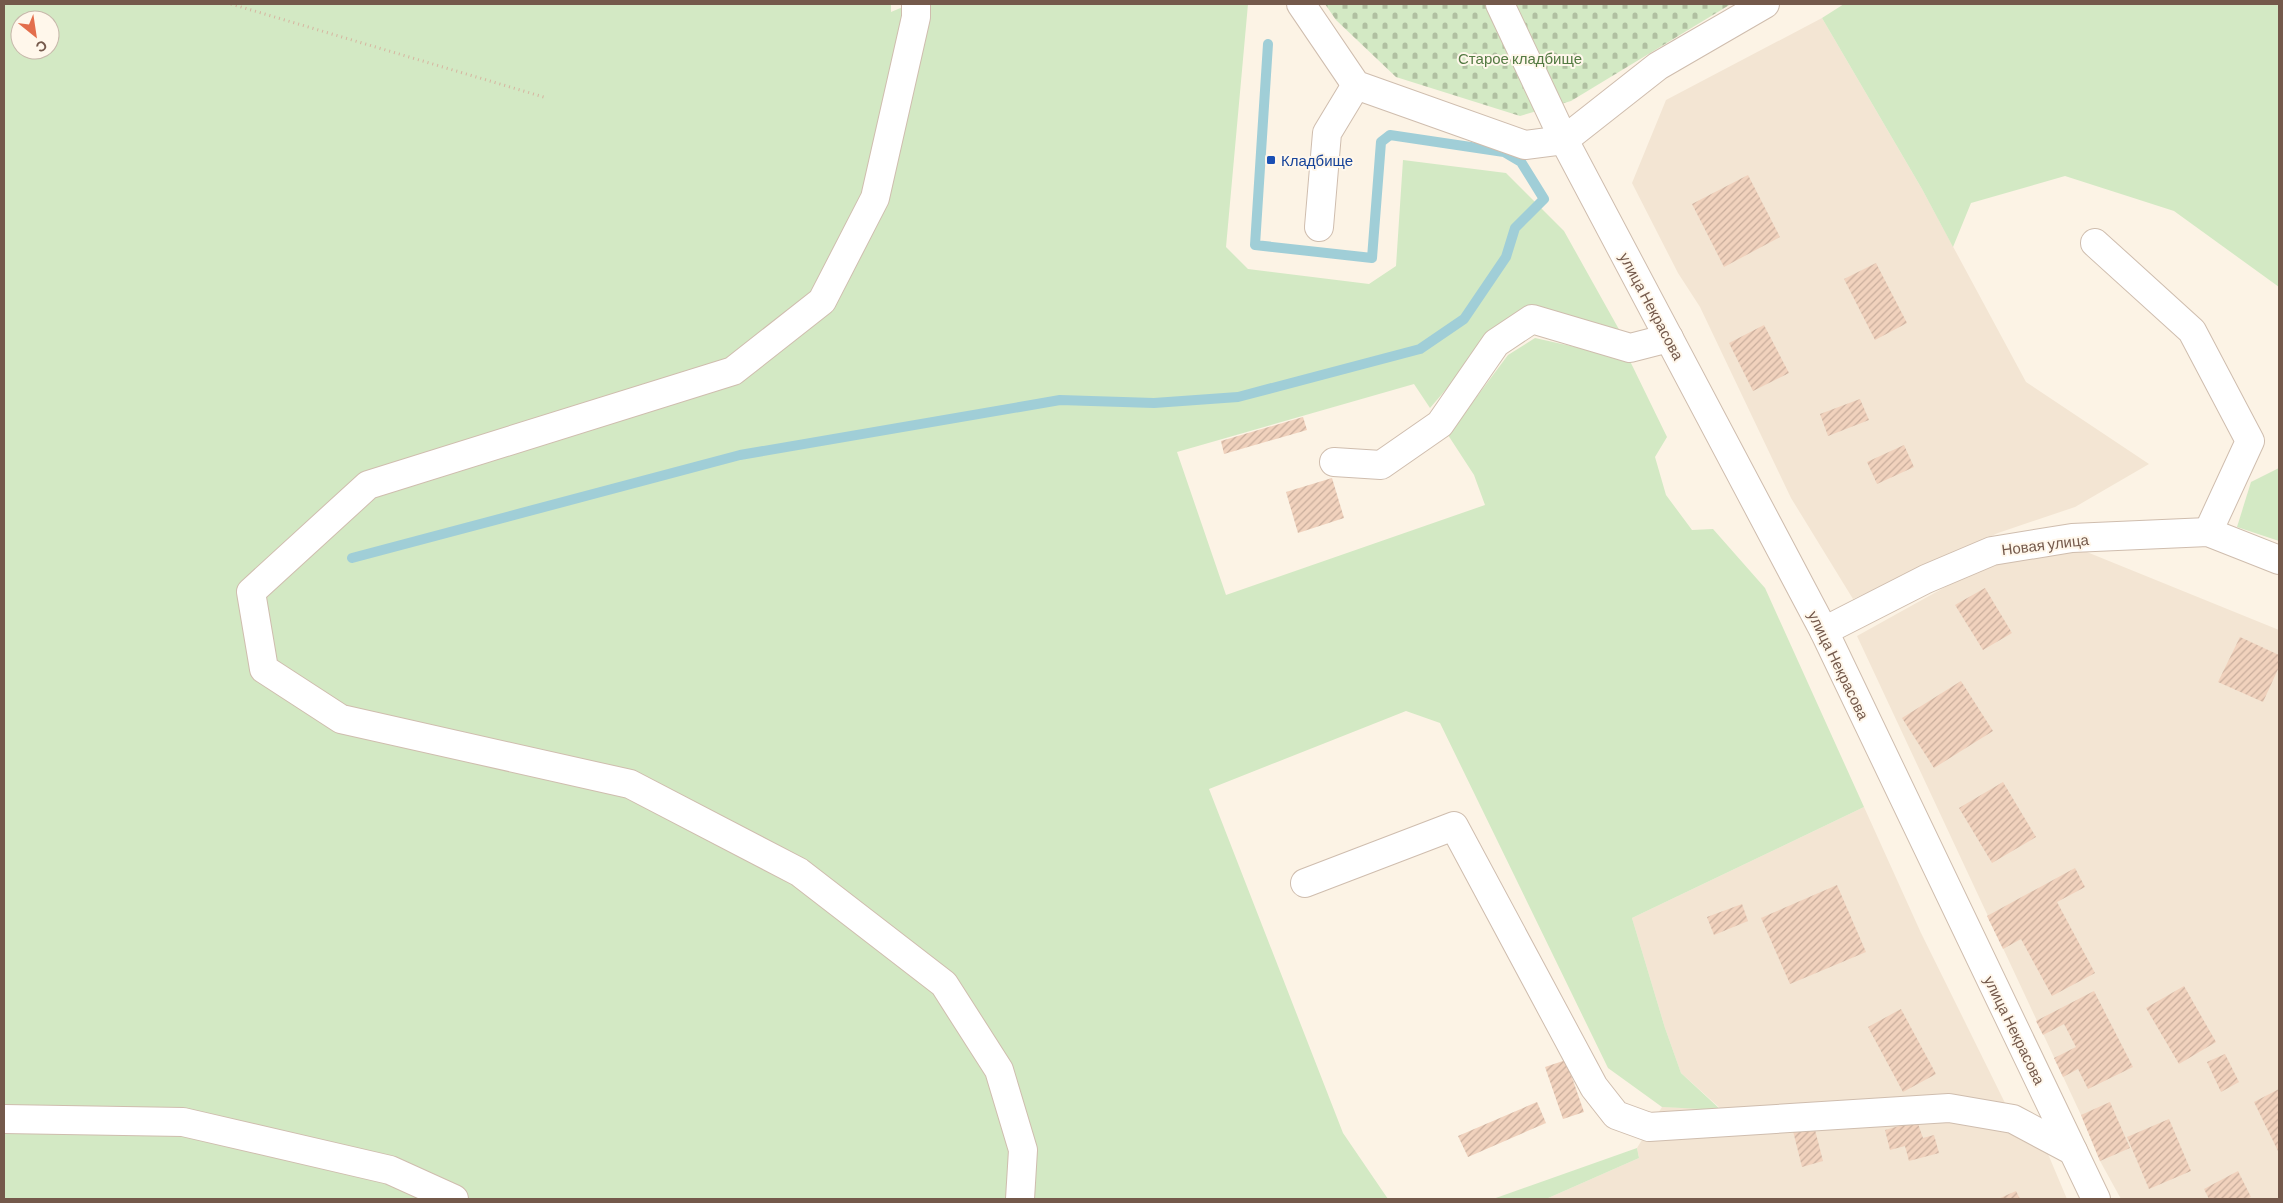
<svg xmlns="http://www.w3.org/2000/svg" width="2283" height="1203" viewBox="0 0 2283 1203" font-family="Barlow,sans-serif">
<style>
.residential{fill:#f3e5d3}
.green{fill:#d3e9c4;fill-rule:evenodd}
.cemetery{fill:url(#cemetery-stones)}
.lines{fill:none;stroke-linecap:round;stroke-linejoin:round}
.stream{stroke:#a0ced7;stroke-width:10}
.building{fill:url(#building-hatch)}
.minor-casing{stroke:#cfbdae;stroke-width:30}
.path{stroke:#d6b5a0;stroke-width:3;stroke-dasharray:1 4;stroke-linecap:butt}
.minor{stroke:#fff;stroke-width:28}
.transit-dot{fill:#1a4fb4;stroke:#fff7eb;stroke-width:2}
.labels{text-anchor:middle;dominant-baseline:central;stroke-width:4;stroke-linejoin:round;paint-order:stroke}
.park-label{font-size:15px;fill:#537a42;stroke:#fff7eb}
.transit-label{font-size:15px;fill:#164399;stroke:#fff7eb;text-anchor:start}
.street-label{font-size:15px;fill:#74594b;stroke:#fff7eb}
</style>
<defs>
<pattern id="cemetery-stones" width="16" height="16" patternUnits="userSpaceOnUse" patternTransform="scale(1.25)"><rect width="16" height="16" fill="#d3e9c4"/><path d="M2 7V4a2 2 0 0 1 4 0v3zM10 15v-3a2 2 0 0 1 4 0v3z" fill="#b0c0a1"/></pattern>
<pattern id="building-hatch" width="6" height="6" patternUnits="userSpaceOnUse" patternTransform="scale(1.25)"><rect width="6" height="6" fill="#f1d2bd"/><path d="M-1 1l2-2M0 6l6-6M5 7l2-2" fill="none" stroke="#c8ad9c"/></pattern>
</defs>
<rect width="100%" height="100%" fill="#fcf3e5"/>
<!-- residential -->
<g class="residential">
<path d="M1822,18L1922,189L2026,382L2149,464L2075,507L1998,533L1853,599L1791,498L1700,307L1678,273L1632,183L1666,100Z"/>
<path d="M2072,546L2279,630V1199H2121L2100,1161L2081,1115L1857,636L1992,561Z"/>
<path d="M1864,807L1921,933L2007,1107L2048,1154L2067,1199H1546L1639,1158L1637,1148L1662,1107L1721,1109L1681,1073L1665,1028L1632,918Z"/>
</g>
<!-- green -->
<g class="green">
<path d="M4,4H891V12L910,4H1248L1226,247L1248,269L1369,284L1396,266L1403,160L1506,173L1564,231L1621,333L1529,308L1492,336L1430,408L1414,384L1177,452L1226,595L1485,505L1474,475L1448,435L1508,355L1535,338L1629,359L1667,437L1655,457L1666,495L1692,530L1713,529L1765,588L1864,807L1632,918L1665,1028L1681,1073L1721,1110L1662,1107L1608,1068L1440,723L1406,711L1209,789L1343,1133L1388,1199H4ZM20,20H50V50H20Z"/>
<path d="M1844,4H2279V287L2174,211L2065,176L1971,203L1953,247L1922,189L1822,18Z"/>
<path d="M2279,468V541L2237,527L2251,482Z"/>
<path d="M1637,1148L1639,1158L1546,1199H1493Z"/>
</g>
<!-- cemetery -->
<path class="cemetery" d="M1325,4H1731L1571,101L1520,116L1396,77L1336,20Z"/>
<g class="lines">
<!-- stream -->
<path class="stream" d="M352,558L740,455L1060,400L1154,403L1238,397L1420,349L1464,319L1506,257L1515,228L1544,199L1521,162L1504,152L1390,135L1381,142L1372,258L1255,245L1268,44"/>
</g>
<!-- building -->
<g class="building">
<path d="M1748,175L1780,237L1724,267L1692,204Z"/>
<path d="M1876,263L1907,323L1875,340L1844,279Z"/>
<path d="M1764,325L1789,373L1753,391L1729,343Z"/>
<path d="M1860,399L1869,420L1828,436L1820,414Z"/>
<path d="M1303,417L1307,430L1224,454L1221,441Z"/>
<path d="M1904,445L1914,467L1877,484L1867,462Z"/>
<path d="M1332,478L1344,518L1298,533L1286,492Z"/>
<path d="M1985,588L2012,633L1983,650L1955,605Z"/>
<path d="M2240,637L2279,655V667L2263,702L2218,682Z"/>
<path d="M1961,681L1993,731L1934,768L1902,718Z"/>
<path d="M2003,782L2036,837L1992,863L1959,808Z"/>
<path d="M2075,868L2085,887L2057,902L2095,973L2052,996L2021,939L2003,949L1987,916Z"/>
<path d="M1837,885L1866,952L1790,984L1761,918Z"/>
<path d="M1742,904L1748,921L1714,935L1707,917Z"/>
<path d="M2184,986L2216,1042L2179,1064L2146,1008Z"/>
<path d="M2094,991L2133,1067L2088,1089L2078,1069L2063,1077L2054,1058L2076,1047L2064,1024L2043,1035L2036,1021Z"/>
<path d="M1901,1009L1936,1074L1903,1092L1868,1027Z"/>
<path d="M2225,1054L2239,1082L2221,1092L2207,1062Z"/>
<path d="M1566,1060L1584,1112L1563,1119L1545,1067Z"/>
<path d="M2279,1089V1153L2254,1102Z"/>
<path d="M1537,1102L1546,1123L1468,1157L1458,1136Z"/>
<path d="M2110,1102L2130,1148L2100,1161L2081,1115Z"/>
<path d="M2169,1119L2191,1171L2149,1189L2127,1137Z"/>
<path d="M1917,1121L1923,1138L1934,1135L1939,1153L1909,1161L1905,1146L1890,1150L1885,1130Z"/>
<path d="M1814,1126L1823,1161L1802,1167L1793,1131Z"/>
<path d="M2238,1171L2251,1197L2246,1199H2209L2204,1189Z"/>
<path d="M2016,1191L2020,1199H1998Z"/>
</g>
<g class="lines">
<!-- minor casing -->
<g class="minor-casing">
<g id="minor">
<path d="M916,4V17L875,198L822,301L733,371L368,485L251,592L264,669L341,719L630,784L799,872L944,984L999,1070L1023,1150L1020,1199"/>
<path d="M1301,4L1356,85L1525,145L1564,140L1658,66L1765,4"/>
<path d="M1500,4L1564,140L1824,631L2096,1199"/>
<path d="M1319,227L1327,133L1356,85"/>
<path d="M2095,243L2192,331L2250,441L2208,532"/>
<path d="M1334,462L1381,465L1440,424L1496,343L1532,319L1630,348L1669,338"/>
<path d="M1824,631L1926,579L1992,551L2072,538L2208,532L2279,560"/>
<path d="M1305,883L1454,826L1594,1087L1616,1115L1649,1127L1949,1108L2013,1119L2073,1151"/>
<path d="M4,1119L183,1122L390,1170L454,1199"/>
</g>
</g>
<!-- path -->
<path class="path" d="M231,4L547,98"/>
<!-- minor -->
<use href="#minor" class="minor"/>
</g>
<!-- markers -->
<rect class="transit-dot" x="1266" y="155" width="10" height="10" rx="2.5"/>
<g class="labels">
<!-- park labels -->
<g class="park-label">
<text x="1520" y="58">Старое кладбище</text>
</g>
<!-- transit labels -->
<g class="transit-label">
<text x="1281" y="160">Кладбище</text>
</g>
<!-- street labels -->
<g class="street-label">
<text transform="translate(1652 306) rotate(62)">улица Некрасова</text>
<text transform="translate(2045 544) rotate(-7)">Новая улица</text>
<text transform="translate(1839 665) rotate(64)">улица Некрасова</text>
<text transform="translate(2015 1030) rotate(64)">улица Некрасова</text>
</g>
</g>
<!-- border -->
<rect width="2283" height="1203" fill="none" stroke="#74594b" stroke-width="10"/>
<!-- north arrow -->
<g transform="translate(35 35) rotate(150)"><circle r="24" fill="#fff7eb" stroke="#c7b8ab"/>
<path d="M0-4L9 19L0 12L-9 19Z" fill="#e36e4c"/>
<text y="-8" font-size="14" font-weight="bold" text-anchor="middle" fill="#74594b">С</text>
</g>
</svg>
